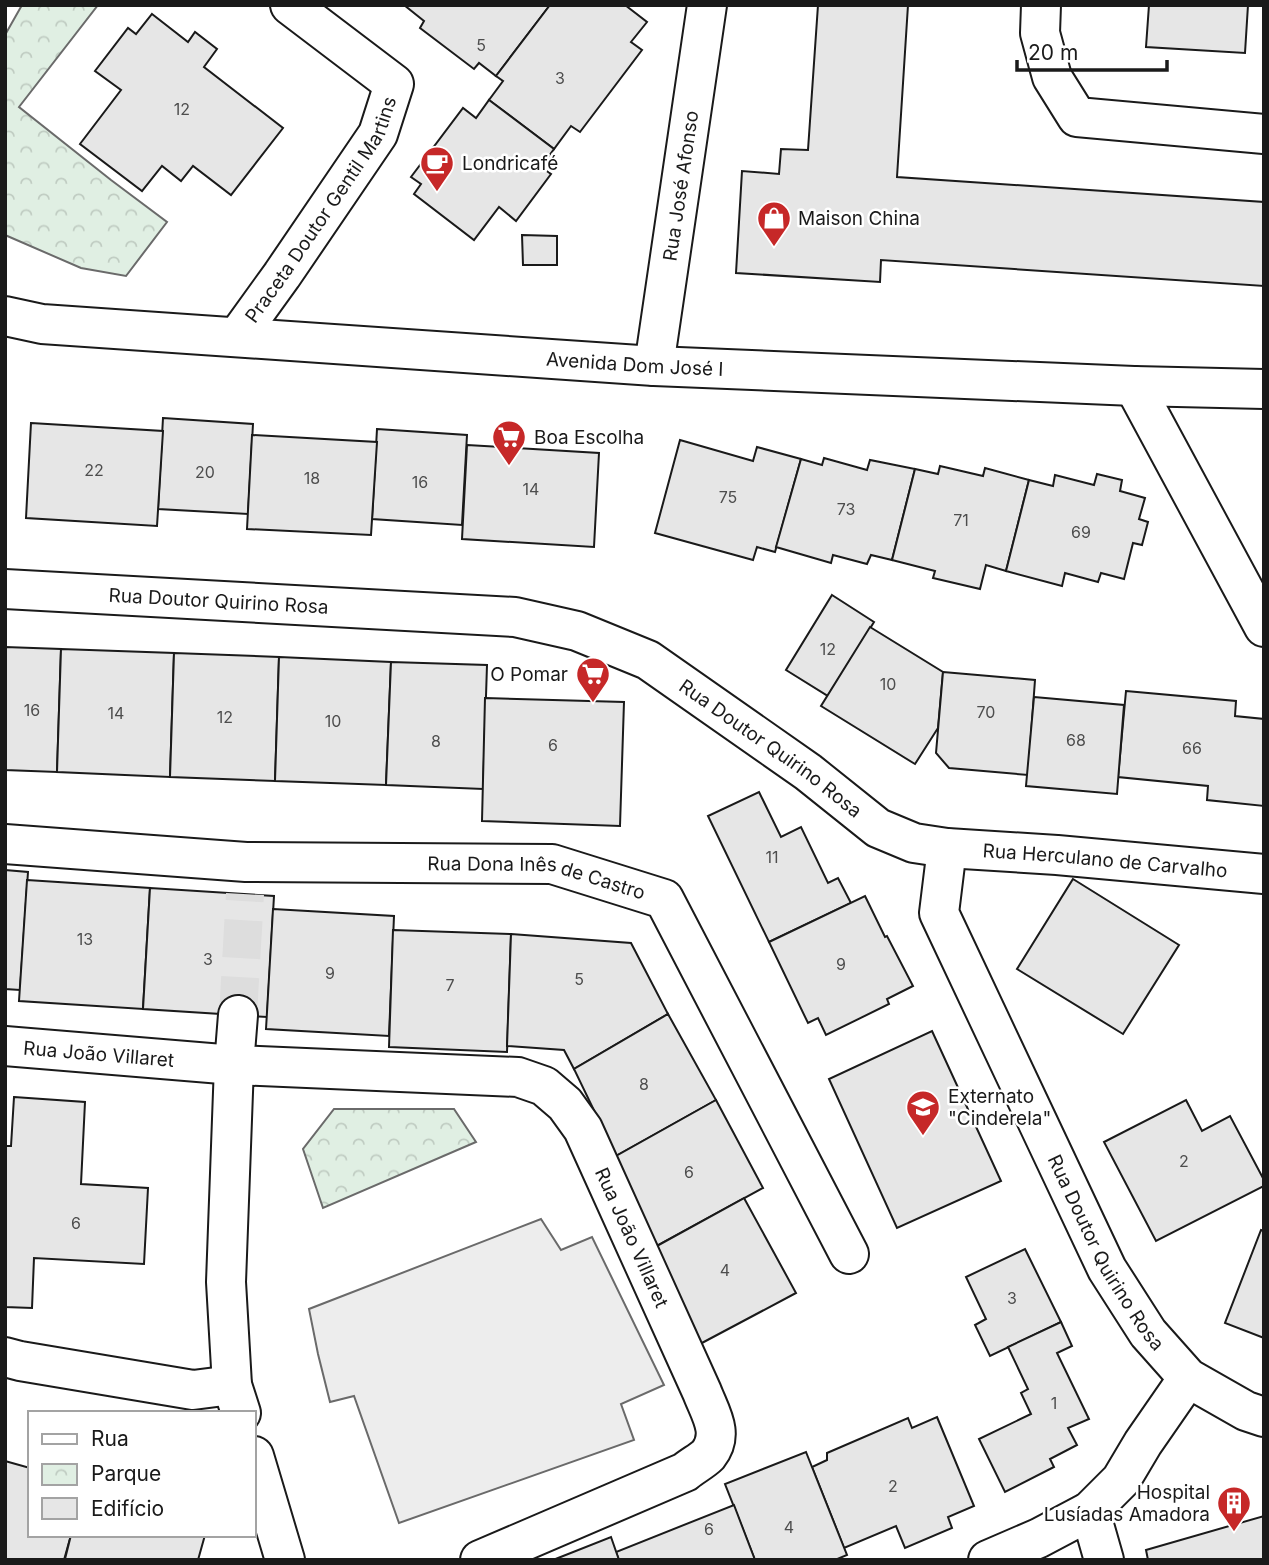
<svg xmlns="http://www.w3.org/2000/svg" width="1269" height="1565" viewBox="0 0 1269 1565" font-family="Inter,sans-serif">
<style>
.park{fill:url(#park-crowns);stroke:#6a6a6a;stroke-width:2}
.parking{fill:#ededed;stroke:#6a6a6a;stroke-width:2}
.building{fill:#e6e6e6;stroke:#1a1a1a;stroke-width:2}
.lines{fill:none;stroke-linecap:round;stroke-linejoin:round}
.minor-tunnel{stroke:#ddd;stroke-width:38;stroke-dasharray:38 19;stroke-linecap:butt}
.minor-casing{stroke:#1a1a1a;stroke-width:42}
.minor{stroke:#fff;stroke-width:38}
.labels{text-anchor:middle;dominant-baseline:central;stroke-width:5;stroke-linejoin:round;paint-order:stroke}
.number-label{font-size:16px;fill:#4d4d4d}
.poi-label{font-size:19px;fill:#1a1a1a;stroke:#fff;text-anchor:start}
.street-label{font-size:19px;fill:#1a1a1a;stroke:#fff}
</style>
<defs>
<pattern id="park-crowns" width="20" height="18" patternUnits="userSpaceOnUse" patternTransform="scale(1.75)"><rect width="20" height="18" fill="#e0efe3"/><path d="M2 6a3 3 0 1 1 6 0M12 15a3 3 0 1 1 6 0" fill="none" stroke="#c0ccc2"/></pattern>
</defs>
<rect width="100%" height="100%" fill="#fff"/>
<!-- park -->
<g class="park">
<path d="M22,5H98L19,107L111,180L167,222L126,276L81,268L5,235V35Z"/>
<path d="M334,1109H454L476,1142L323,1208L303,1149Z"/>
</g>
<!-- parking -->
<path class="parking" d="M541,1219L561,1250L592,1237L664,1385L621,1404L634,1440L399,1523L354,1396L330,1402L318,1354L309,1309Z"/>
<!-- building -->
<g class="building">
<path d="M404,5H550L496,76L479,63L474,69L420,28L424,21Z"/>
<path d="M550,5H625L647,22L631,42L642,50L580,132L571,126L554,149L489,100L503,81L496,76Z"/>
<path d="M818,5H908L897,177L1264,202V286L881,260L880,282L736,273L742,171L779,174L781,149L808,150Z"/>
<path d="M1149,5H1248L1245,53L1146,47Z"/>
<path d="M152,14L188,42L195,32L217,49L204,67L283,128L231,195L193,166L181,181L162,166L142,191L80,144L121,90L95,71L128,28L136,34Z"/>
<path d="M489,100L554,149L541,167L551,174L516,221L499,207L474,240L414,194L421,184L411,177L463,108L476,118Z"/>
<path d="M522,235L557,236V265H523Z"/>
<path d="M163,418L253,424L248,514L158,509Z"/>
<path d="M31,423L163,431L157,526L26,518Z"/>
<path d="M377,429L467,435L462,525L372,519Z"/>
<path d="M252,435L377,442L371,535L247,529Z"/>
<path d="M680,440L753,461L757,447L801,459L775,552L757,547L753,560L655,533Z"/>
<path d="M467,445L599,453L594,547L462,539Z"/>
<path d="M824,458L867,470L870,460L915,469L892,560L871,555L867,564L833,555L831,563L776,547L801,459L822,465Z"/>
<path d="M940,466L983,476L985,468L1029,480L1006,571L986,565L980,589L933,578L935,571L892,560L915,469L938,474Z"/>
<path d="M1097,474L1122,480L1120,491L1145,498L1139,519L1148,522L1142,545L1133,543L1124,579L1101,573L1098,582L1065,573L1062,586L1006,571L1029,480L1053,486L1055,475L1094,485Z"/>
<path d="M832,595L874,622L828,696L786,670Z"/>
<path d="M870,627L943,672L938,728L915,764L821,706Z"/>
<path d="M5,647L61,649L57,772L5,770Z"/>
<path d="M61,649L174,653L170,777L57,772Z"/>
<path d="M174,653L279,657L275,781L170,777Z"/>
<path d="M279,657L391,662L386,785L275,781Z"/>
<path d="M391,662L487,665L483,789L386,785Z"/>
<path d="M943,672L1035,680L1028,775L949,768L936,753Z"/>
<path d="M1126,691L1236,701L1235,716L1264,719V806L1207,800L1208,786L1118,777Z"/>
<path d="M1034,697L1124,705L1117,794L1026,786Z"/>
<path d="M485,698L624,702L620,826L482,821Z"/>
<path d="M759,792L781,837L801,827L828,883L838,878L851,903L769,942L708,816Z"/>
<path d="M5,870L28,872L20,990L5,989Z"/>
<path d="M1073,879L1179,945L1123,1034L1017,969Z"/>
<path d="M27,880L150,888L143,1009L19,1001Z"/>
<path d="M150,888L274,896L267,1017L143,1009Z"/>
<path d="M865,896L885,937L887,936L913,986L887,999L889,1004L826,1035L818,1018L808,1023L769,942Z"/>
<path d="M273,909L394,916L389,1036L266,1029Z"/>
<path d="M393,930L511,934L507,1052L389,1047Z"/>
<path d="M511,934L631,943L668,1014L574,1069L564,1050L507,1046Z"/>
<path d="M668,1014L716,1100L616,1156L574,1069Z"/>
<path d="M932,1031L1001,1181L897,1228L829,1079Z"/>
<path d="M14,1097L85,1102L81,1184L148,1188L144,1264L34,1258L32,1308L5,1307V1146H11Z"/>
<path d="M716,1100L763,1188L655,1247L616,1156Z"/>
<path d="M1186,1100L1202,1131L1230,1116L1264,1180V1186L1156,1241L1104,1142Z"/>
<path d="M744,1198L796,1293L700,1344L655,1247Z"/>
<path d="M1261,1230L1264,1231V1338L1225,1323Z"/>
<path d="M1025,1249L1061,1322L990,1356L975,1325L986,1319L966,1277Z"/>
<path d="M1061,1322L1072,1346L1057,1353L1089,1419L1068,1428L1077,1445L1050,1459L1054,1467L1005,1492L979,1439L1031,1414L1021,1393L1028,1389L1008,1347Z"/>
<path d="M937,1417L974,1506L948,1517L952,1528L905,1548L896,1526L844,1548L812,1467L827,1460V1453L908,1418L912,1428Z"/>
<path d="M806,1452L847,1555L835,1560H755L725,1484Z"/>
<path d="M5,1461L30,1468V1535H71L64,1560H5Z"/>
<path d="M734,1505L755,1560H619L616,1552Z"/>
<path d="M1264,1516V1560H1148L1146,1550Z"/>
<path d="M71,1535H205L198,1560H69L65,1559Z"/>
<path d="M611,1537L619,1560H553Z"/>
</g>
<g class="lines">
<!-- minor-tunnel -->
<path class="minor-tunnel" d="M238,1015L245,894"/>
<!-- minor casing -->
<g class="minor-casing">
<g id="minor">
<path d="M1041,5L1040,33L1052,77L1077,117L1264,134"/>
<path id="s1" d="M5,316L42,324L654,366L1134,386L1264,389"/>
<path id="s2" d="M238,336L282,275L378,134L394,84L290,5"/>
<path id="s3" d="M654,366L707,5"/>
<path d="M1134,386L1264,627"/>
<path id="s4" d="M5,589L515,617L577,631L648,660L808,772L878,828L914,843L947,848L1057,855L1264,874"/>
<path id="s5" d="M5,844L246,862L552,864L664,899L849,1254"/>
<path id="s6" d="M947,848L939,913L1107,1269L1148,1333L1188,1378L1246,1411L1264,1417"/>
<path d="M238,1015L234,1065L226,1282L232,1385L241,1413"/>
<path id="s7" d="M5,1046L234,1065L518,1077L544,1086L565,1104L583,1129L702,1392C710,1413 725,1434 708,1455C702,1461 692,1466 685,1472L480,1560"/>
<path d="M5,1357L20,1361L193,1390L232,1385"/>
<path d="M254,1456L285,1560"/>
<path d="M1090,1511L1104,1560"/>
<path d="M988,1560L1039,1538L1090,1511L1121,1480L1143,1443L1188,1378"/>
</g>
</g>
<!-- minor -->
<use href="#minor" class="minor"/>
</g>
<!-- icons -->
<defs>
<g id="cafe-pin" transform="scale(1.75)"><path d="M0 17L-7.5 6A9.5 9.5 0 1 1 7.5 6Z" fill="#c62828" stroke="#fff"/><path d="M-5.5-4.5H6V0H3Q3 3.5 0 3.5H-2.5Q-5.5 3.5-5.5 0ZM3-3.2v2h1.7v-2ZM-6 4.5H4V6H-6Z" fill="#fff"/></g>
<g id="shop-pin" transform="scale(1.75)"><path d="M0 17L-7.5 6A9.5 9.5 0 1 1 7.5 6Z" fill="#c62828" stroke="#fff"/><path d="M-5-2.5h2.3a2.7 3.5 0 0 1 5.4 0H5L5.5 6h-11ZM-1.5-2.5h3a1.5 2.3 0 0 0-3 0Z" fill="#fff"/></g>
<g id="supermarket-pin" transform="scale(1.75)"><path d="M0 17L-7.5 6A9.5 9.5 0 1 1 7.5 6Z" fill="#c62828" stroke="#fff"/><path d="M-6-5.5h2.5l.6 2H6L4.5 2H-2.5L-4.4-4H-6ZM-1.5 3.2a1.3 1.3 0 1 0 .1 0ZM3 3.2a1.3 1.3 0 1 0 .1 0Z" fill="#fff"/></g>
<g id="school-pin" transform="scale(1.75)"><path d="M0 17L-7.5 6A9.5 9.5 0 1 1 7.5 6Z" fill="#c62828" stroke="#fff"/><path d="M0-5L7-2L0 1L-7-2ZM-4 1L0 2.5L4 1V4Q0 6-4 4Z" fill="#fff"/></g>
<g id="building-pin" transform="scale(1.75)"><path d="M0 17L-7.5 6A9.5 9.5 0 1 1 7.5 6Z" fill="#c62828" stroke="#fff"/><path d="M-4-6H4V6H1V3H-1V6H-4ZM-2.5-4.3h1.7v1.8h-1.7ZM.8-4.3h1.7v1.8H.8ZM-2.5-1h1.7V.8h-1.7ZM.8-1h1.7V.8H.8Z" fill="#fff"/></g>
</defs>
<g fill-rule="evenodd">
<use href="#cafe-pin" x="437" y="163"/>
<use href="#shop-pin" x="774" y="218"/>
<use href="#supermarket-pin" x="509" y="437"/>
<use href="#supermarket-pin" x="593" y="674"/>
<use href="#school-pin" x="923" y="1107"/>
<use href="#building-pin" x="1234" y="1503"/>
</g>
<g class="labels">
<!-- number labels -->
<g class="number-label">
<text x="481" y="45">5</text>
<text x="560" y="78">3</text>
<text x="182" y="109">12</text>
<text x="94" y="470">22</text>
<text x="205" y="472">20</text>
<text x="312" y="478">18</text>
<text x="420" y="482">16</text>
<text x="531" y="489">14</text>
<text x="728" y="497">75</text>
<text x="846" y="509">73</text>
<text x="961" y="520">71</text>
<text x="1081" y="532">69</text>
<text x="828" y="649">12</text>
<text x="888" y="684">10</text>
<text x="32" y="710">16</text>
<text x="986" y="712">70</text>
<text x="116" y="713">14</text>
<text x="225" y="717">12</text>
<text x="333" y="721">10</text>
<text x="1076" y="740">68</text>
<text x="436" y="741">8</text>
<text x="553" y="745">6</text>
<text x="1192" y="748">66</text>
<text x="772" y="857">11</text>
<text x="85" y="939">13</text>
<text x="208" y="959">3</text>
<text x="841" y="964">9</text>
<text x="330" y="973">9</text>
<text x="579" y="979">5</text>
<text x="450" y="985">7</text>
<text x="644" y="1084">8</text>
<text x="1184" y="1161">2</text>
<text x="689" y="1172">6</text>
<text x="76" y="1223">6</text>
<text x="725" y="1270">4</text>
<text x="1012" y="1298">3</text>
<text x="1054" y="1403">1</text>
<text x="893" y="1486">2</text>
<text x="789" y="1527">4</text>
<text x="709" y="1529">6</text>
</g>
<!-- poi labels -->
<g class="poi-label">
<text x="462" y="163">Londricafé</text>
<text x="798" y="218">Maison China</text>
<text x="534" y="437">Boa Escolha</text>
<text x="568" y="674" text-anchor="end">O Pomar</text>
<text x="948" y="1096">Externato<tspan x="948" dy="22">"Cinderela"</tspan></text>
<text x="1210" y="1492" text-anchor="end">Hospital<tspan x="1210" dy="22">Lusíadas Amadora</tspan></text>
</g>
<!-- street labels -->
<g class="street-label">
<text stroke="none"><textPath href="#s3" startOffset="182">Rua José Afonso</textPath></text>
<text stroke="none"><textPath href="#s2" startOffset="152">Praceta Doutor Gentil Martins</textPath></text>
<text stroke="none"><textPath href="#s1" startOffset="632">Avenida Dom José I</textPath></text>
<text stroke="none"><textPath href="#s4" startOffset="214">Rua Doutor Quirino Rosa</textPath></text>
<text stroke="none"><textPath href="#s4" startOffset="802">Rua Doutor Quirino Rosa</textPath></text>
<text stroke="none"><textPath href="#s4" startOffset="1167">Rua Herculano de Carvalho</textPath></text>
<text stroke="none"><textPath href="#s5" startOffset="534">Rua Dona Inês de Castro</textPath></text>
<text stroke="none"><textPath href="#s7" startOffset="94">Rua João Villaret</textPath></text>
<text stroke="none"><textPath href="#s7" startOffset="719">Rua João Villaret</textPath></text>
<text stroke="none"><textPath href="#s6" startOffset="444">Rua Doutor Quirino Rosa</textPath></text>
</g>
</g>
<!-- border -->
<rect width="1269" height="1565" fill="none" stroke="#1a1a1a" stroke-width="14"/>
<!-- legend -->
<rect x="28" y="1411" width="228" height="126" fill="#ffffff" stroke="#a3a3a3" stroke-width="2"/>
<rect x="42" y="1434" width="35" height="10" fill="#ffffff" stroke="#a3a3a3" stroke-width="2"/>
<text x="91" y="1446" font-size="21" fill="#1a1a1a">Rua</text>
<rect x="42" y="1464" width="35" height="21" fill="url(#park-crowns)" stroke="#a3a3a3" stroke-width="2"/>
<text x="91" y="1481" font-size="21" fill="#1a1a1a">Parque</text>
<rect x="42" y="1498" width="35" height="21" fill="#e6e6e6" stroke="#a3a3a3" stroke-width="2"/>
<text x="91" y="1516" font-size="21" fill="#1a1a1a">Edifício</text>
<!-- scale -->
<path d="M1017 60v10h150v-10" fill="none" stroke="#1a1a1a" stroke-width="3.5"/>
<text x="1028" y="60" font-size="21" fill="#1a1a1a" stroke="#ffffff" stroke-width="5" paint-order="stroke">20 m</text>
</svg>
